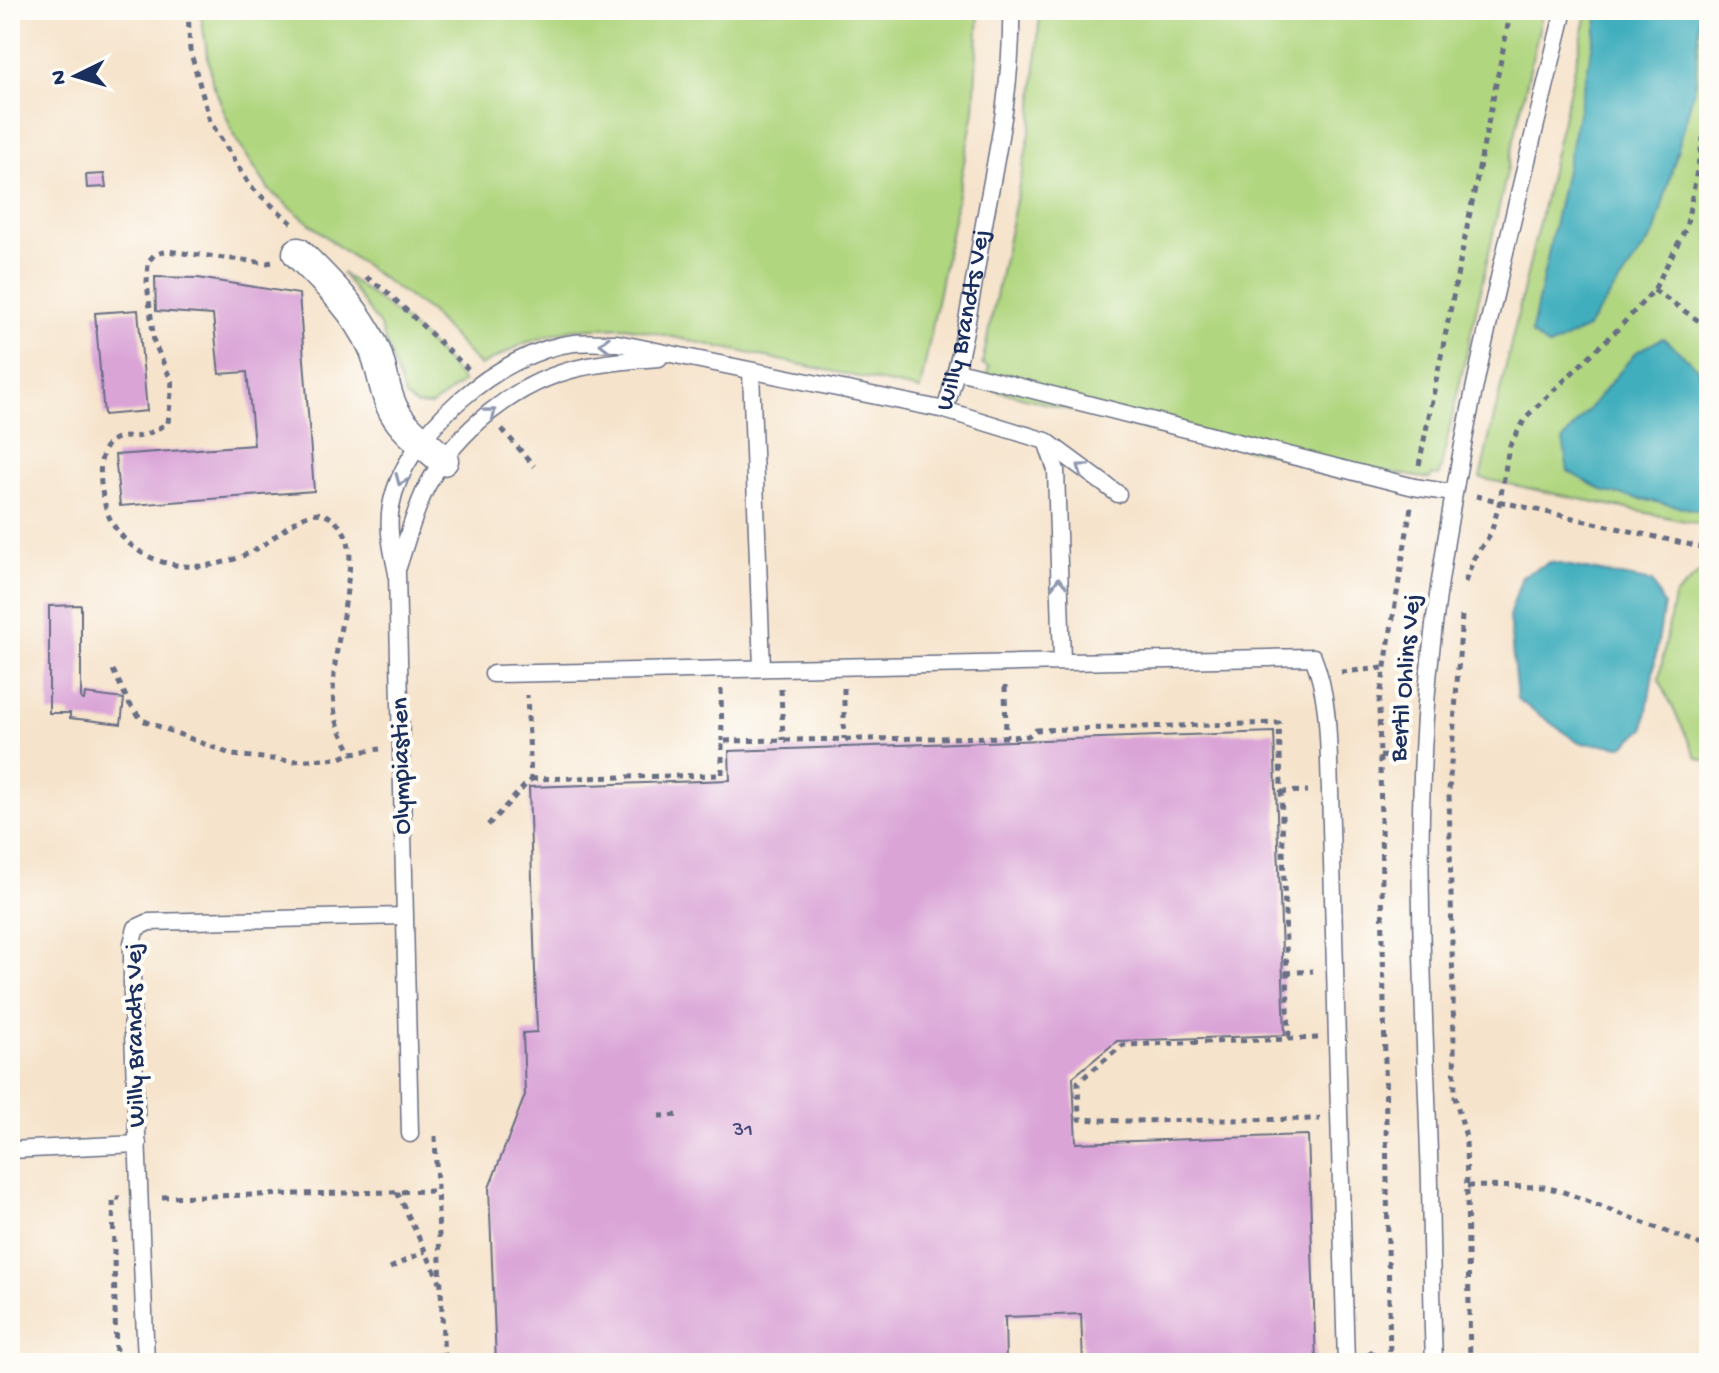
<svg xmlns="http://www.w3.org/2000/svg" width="1719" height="1373" viewBox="0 0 1719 1373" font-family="'Gochi Hand',sans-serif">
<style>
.green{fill:#b0d67f;stroke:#66826e;stroke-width:2}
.water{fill:#40aebd;stroke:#2e6e8e;stroke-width:2}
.building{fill:#daa4d7}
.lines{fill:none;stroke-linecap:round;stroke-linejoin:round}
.service-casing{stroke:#686e84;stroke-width:19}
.minor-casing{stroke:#686e84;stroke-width:33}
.path{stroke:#686e84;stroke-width:5;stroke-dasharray:6 6;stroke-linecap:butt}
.service{stroke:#fff;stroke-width:16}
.minor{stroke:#fff;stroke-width:30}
.oneway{stroke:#8d97ae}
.labels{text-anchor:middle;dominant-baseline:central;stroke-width:8;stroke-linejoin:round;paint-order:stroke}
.number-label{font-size:22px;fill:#4b4c7c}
.street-label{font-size:26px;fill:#1b2f5e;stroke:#fdfcf7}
</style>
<rect width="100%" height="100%" fill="#fdfcf7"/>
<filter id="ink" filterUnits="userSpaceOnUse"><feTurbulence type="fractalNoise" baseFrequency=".0125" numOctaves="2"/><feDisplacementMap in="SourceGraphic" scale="16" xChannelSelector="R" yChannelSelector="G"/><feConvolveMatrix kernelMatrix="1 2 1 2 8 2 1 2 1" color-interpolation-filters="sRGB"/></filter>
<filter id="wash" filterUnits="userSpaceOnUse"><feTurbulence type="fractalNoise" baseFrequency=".006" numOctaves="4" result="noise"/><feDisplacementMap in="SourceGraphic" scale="32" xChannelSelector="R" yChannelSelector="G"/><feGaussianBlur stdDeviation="1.8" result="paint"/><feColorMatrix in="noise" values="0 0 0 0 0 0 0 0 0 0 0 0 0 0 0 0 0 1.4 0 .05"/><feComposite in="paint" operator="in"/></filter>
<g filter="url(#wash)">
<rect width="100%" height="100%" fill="#f6e3cb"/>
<!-- green -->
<g class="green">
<path d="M200,10H979L974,111L920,390L626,327L572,329L525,343L480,366L430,312L340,248L270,191L235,138L212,81Z"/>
<path d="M1040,10H1543L1439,476L1432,475L1430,479L1167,436L984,387L989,367L982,364L1032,123Z"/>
<path d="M1588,10H1709V526L1480,478Z"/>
<path d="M342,273C386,305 431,338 463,382L431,406L416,405L405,397L380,326Z"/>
<path d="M1709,563V762L1697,758L1659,679L1674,597Z"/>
</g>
<!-- water -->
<g class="water">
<path d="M1600,10H1699L1696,83L1655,232L1587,328L1549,347L1531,334Z"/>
<path d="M1663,338L1698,368L1709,409V512H1706L1605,492L1568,471L1563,440L1636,352Z"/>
<path d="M1550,562L1652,582L1664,605L1644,729L1623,746L1579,743L1517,699L1509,616L1522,576Z"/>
</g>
<g id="blocks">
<!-- building -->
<g class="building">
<path d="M104,174L106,187L87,188L86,175Z"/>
<path d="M155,277L198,278L299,294L314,491L120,506L115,455L254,445L247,372L219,374L213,315L156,311Z"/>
<path d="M138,310L147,411L104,415L95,313Z"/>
<path d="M81,605V699L84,700L85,694L124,699L121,724L70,718V713H49V606Z"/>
<path d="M1274,732L1285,1035L1117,1041L1073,1077L1076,1143L1308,1135L1316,1363H1083L1081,1314L1005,1317L1006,1363H496L489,1188L525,1095L523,1033L537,1032L529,787L730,780L729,751Z"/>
</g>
</g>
</g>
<g filter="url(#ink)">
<use href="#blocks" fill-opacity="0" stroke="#686e84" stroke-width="2"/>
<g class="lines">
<!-- service casing -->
<g class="service-casing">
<g id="service">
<path d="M751,371L762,668"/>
<path d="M958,371L1414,487L1453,493"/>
<path id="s1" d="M945,410C964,350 973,286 984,224C997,153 1013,82 1011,10"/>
<path d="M1046,441L1118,494"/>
<path d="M398,567C407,540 414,512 427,486C457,430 517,382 579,368C605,362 632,360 659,358"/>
<path d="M493,674L1313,657C1330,699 1328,746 1330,790L1346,1363"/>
<path d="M410,1134L397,573C392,550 387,529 391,506C404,433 501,351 574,343C588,342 603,343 617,343L945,410L1046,441L1056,470L1062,661"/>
<path d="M10,1150L138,1144"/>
<path d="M146,1363L132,1007V943L136,928L149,922L404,916"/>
<path d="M1434,1363C1432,1303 1431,1244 1430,1184C1425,1012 1412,841 1429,669C1452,446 1511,228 1564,10"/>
</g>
</g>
<!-- minor casing -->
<g class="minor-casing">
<path id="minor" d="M298,253C326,281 356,309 373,346C383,366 383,392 394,411C405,431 427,445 443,460"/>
</g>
<!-- path -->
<g class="path">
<path d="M188,10L190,50L210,121L251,187L293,224"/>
<path d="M272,262L267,263L166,251L154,255L148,262L147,283L154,342L172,382L168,423C160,427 150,434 141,436C131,438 120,435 111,441C92,455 102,509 114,526C147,575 212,576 260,547C276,537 292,520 311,514C325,510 339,522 345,534C352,547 350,567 348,581C344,624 328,671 335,714C338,728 345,740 352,753L380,749"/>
<path d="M366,277L386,291L468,369"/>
<path d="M1654,290L1709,328"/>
<path d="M502,429L534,466"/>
<path d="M1419,465L1511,10"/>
<path d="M1476,496L1709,549"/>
<path d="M1465,582L1474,558L1491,533L1500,501L1509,447L1527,416L1618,329L1654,290L1686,228L1709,108"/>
<path d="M1462,616L1449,791L1455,1097L1466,1137L1470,1363"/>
<path d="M113,670L129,703L142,720L233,755L292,761L340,758L352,753"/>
<path d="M1341,672L1384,668"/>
<path d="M1005,686L1006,737"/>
<path d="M844,688V739"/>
<path d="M721,689L722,741"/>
<path d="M781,689L783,740"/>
<path d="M1380,756L1402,758"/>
<path d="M531,779L722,775V741L1006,737L1028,736L1036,730L1279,723L1289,1039"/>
<path d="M1281,792L1308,791"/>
<path d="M488,825L531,779L527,695"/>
<path d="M1286,973L1313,971"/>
<path d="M1318,1038L1123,1045L1078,1082L1079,1119L1126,1121L1320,1119"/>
<path d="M659,1116L683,1115"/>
<path d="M435,1136L444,1363"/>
<path d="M1467,1186L1544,1187L1561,1191L1709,1248"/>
<path d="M397,1192L440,1282"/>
<path d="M162,1197L436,1191"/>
<path d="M390,1268L425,1251"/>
<path d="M1369,1351L1383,1363"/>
<path d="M116,1363L113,1198H120"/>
<path d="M1390,1363L1379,703L1411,507"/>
</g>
<!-- service -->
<use href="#service" class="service"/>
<!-- minor -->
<use href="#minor" class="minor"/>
</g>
<!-- one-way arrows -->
<defs><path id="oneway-chevron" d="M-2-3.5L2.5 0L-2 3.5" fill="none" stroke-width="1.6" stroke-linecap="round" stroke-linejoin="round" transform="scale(2)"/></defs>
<g class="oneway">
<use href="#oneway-chevron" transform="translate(605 344) rotate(-179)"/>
<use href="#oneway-chevron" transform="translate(491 413) rotate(-39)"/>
<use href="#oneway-chevron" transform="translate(1082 468) rotate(-143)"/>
<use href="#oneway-chevron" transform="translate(401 480) rotate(113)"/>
<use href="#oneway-chevron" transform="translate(1059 583) rotate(-92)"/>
</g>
</g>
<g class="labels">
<!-- number labels -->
<g class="number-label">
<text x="743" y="1131">31</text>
</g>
<!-- street labels -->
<g class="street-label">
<text stroke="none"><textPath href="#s1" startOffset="92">Willy Brandts Vej</textPath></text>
<text transform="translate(1407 678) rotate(-85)">Bertil Ohlins Vej</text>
<text transform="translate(403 766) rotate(-91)">Olympiastien</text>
<text transform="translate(137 1035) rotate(-91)">Willy Brandts Vej</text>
</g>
</g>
<!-- margin -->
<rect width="1719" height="1373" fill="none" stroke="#fdfcf7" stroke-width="40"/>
<!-- north arrow -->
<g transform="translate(76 76) rotate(265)" stroke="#fdfcf7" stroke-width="6" paint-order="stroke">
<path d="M0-6L14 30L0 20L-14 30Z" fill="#1b2f5e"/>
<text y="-12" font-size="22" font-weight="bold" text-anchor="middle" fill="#1b2f5e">N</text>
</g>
</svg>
